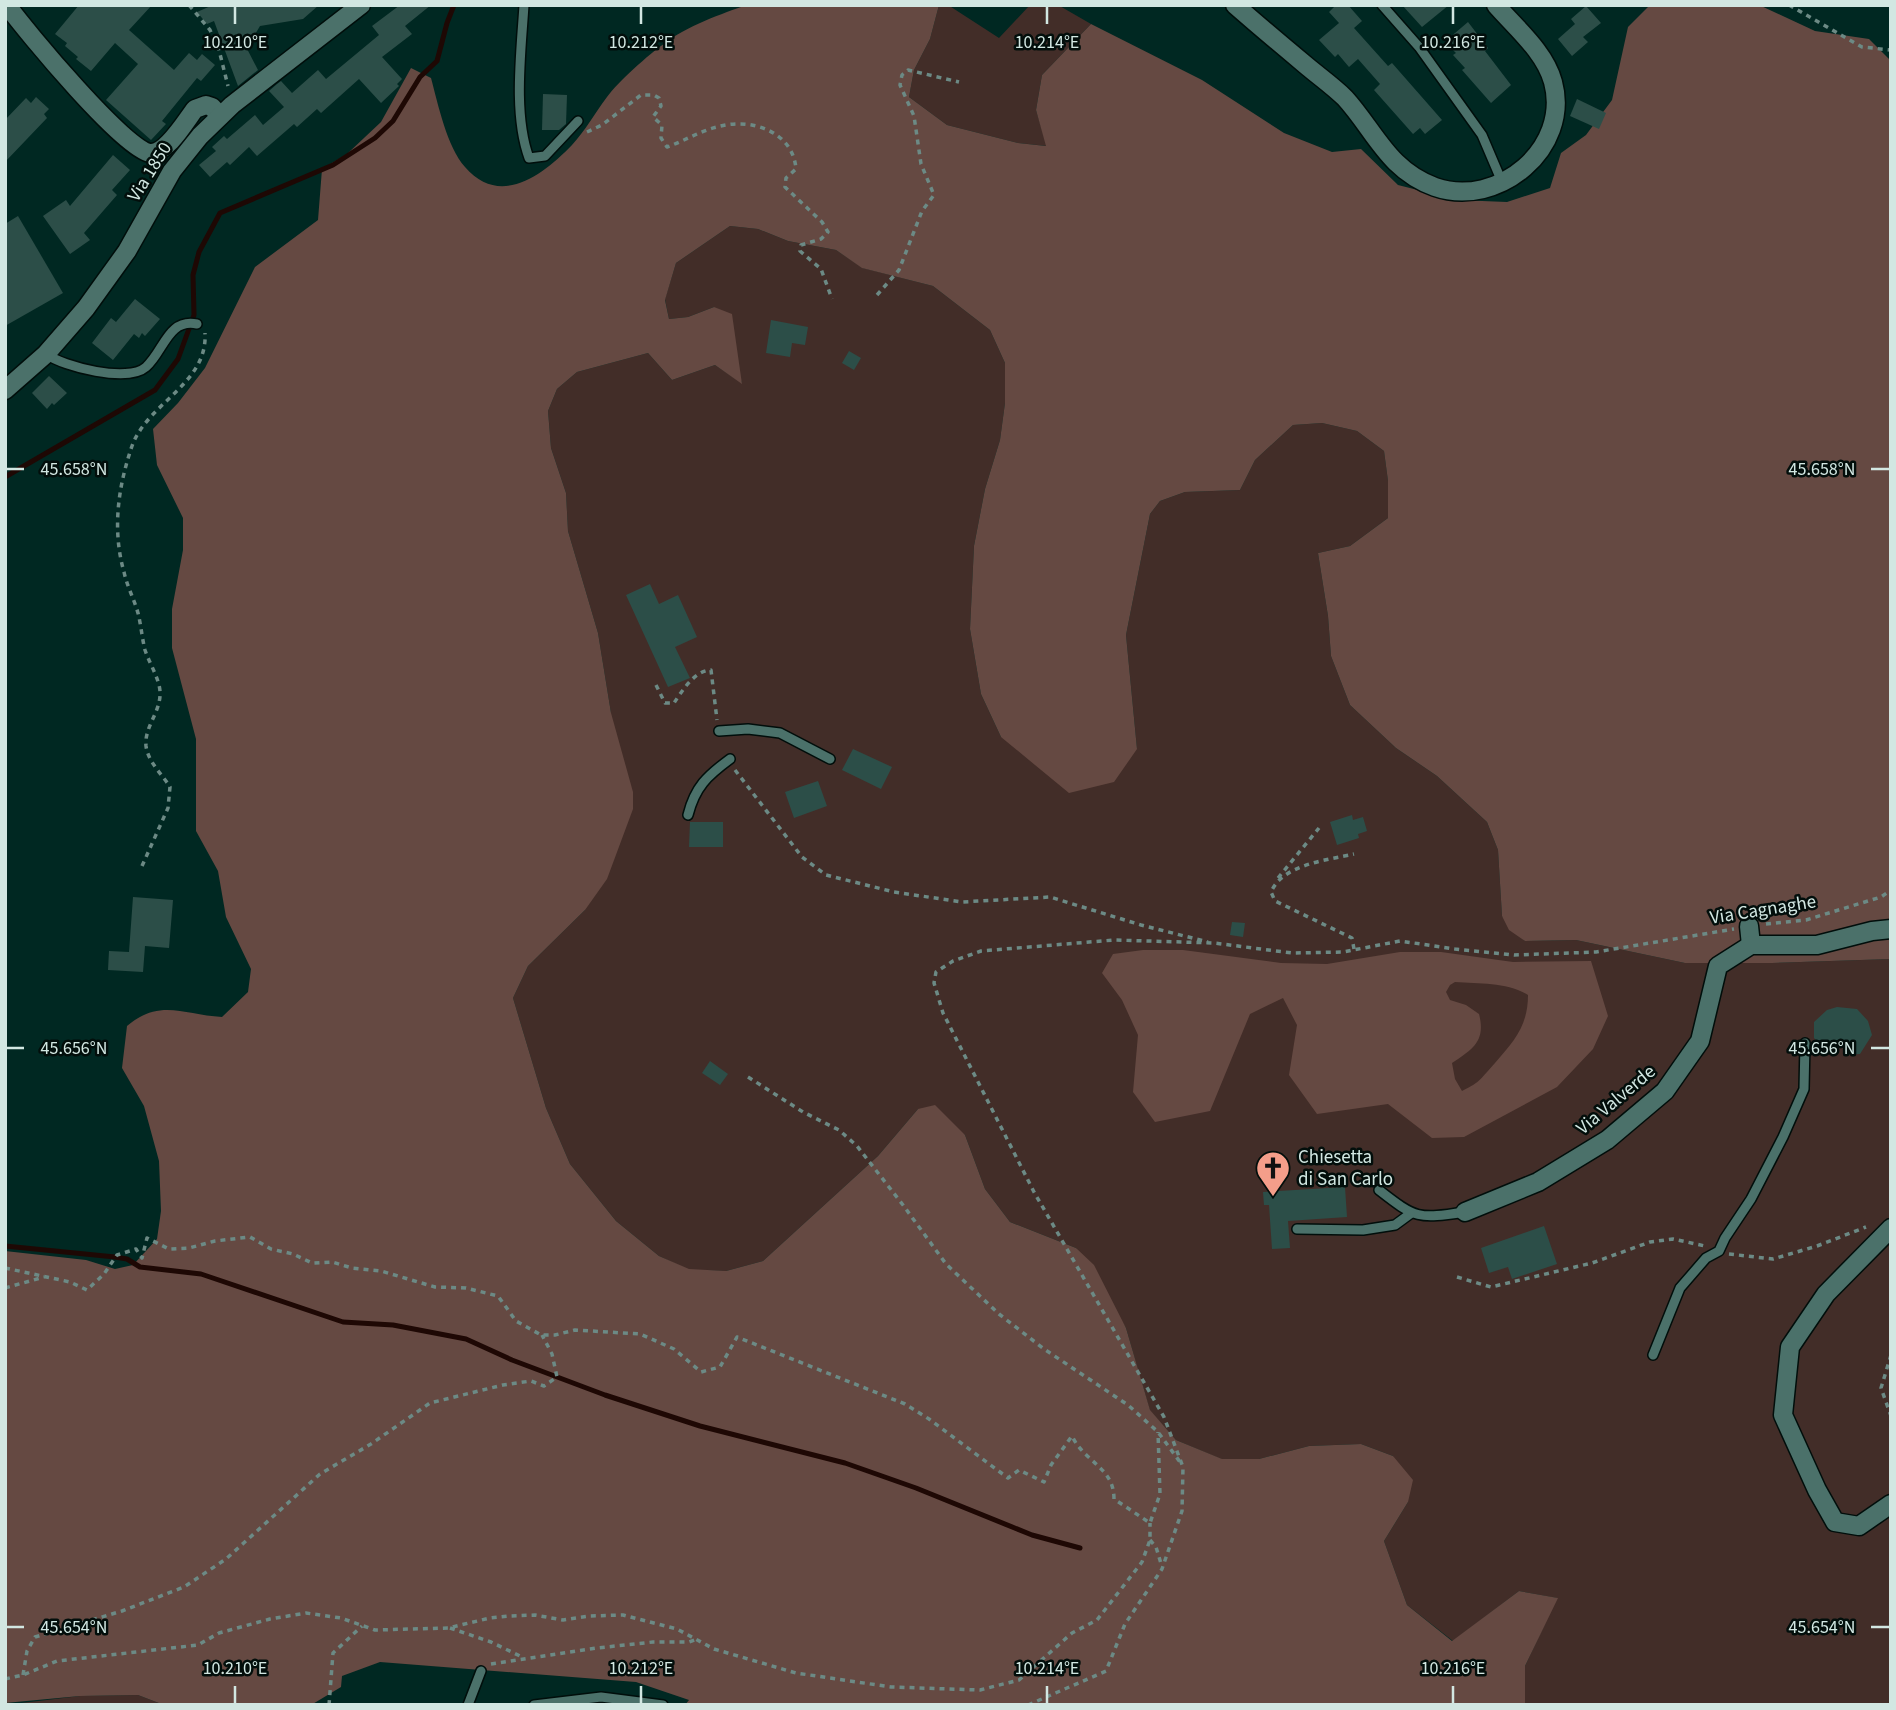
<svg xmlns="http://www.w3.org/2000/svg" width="1896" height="1710" viewBox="0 0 1896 1710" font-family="'Source Sans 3',sans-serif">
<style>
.green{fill:#422d28}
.forest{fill:#654942;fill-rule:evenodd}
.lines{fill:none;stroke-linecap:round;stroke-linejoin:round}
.stream{stroke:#1e0804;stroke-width:5}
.building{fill:#2c4e48}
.lane-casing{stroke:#000e0b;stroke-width:12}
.street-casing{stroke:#000e0b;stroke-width:21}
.path{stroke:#6c8a85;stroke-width:3.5;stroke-dasharray:5 5;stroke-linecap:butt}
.lane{stroke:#4b716a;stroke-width:9}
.street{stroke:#4b716a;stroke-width:18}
.ticks{fill:none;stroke:#d2e7e2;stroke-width:2.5}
.labels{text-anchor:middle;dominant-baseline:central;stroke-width:5;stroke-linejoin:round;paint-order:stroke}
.street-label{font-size:19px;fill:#d2e7e2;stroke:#020e0b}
.poi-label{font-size:19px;fill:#d2e7e2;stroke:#020e0b;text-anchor:start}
.ticks-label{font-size:18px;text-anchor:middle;fill:#d2e7e2;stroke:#020e0b;stroke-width:5;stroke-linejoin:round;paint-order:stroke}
</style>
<rect width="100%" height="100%" fill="#002822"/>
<!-- green -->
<g class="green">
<path d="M939,5H948L999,38L1030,5H1058L1091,24L1042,75L1036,110L1047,146L1018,143L947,125L909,97L914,70L930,39Z"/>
<path d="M730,226L758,229L788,241L836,250L863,268L933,286L990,330L1005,363V403L1000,440L985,489L974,546L970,629L981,694L1001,737L1137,749L1126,635L1150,514L1160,501L1185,492L1240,490L1255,460L1293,425L1322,423L1357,431L1384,451L1388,481V518L1350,546L1318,553L1328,616L1331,656L1350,705L1396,748L1437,776L1487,822L1498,850L1502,916L1525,941L1576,940L1685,963H1772L1891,959V1705H1525V1666L1557,1598L1519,1591L1453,1641L1407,1605L1384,1541L1408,1502L1393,1456L1361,1444L1309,1446L1259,1459H1221L1176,1440L1150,1411L1126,1328L1076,1248L1010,1222L985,1189L965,1135L918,1109L878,1156L763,1261L726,1271L689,1270L659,1256L616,1221L570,1164L546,1108L513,998L528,966L585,910L611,713L598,633L568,531L566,493L551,448L548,411L557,389L577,372L648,353L672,380L715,365L742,383L714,307L688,317L669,319L665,299L676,263Z"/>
<path d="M138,1695L164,1705H5L80,1696Z"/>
</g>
<!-- forest -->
<g class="forest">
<path d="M747,5H939L930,39L914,70L909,97L947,125L1018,143L1046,146L1036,110L1042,75L1091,24L1202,80L1284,133L1332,152L1361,149L1398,185L1457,200L1507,202L1550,188L1561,153L1586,135L1612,100L1628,27L1650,5H1759L1815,31L1869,39L1891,61V959L1772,963H1685L1576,940L1525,941L1509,930L1502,916L1498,850L1487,822L1437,776L1396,748L1350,705L1331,656L1328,616L1318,553L1350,546L1388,518V481L1384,451L1357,431L1322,423L1293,425L1255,460L1240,490L1185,492L1160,501L1150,514L1126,635L1137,749L1114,782L1069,793L1001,737L981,694L970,629L974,546L985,489L1000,440L1005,403V363L990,330L933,286L862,268L836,250L788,241L758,229L730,226L676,263L665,300L669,319L688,317L714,307L732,314L742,384L715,365L672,380L648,353L577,372L557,389L548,411L551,448L566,493L568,531L598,633L611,713L633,792V809L607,879L585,910L528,966L513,998L546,1108L570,1164L616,1221L659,1256L689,1269L726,1271L763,1261L878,1156L918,1109L935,1105L965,1135L985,1189L1010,1222L1076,1248L1094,1265L1126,1328L1150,1410L1176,1440L1222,1459H1259L1309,1446L1361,1444L1393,1456L1413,1480L1408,1502L1384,1541L1407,1605L1452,1641L1519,1591L1558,1598L1525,1666V1705H685L689,1700L636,1682L380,1662L342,1676L341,1687L311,1705H164L138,1695L80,1696L5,1703V1251L86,1260L115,1269L133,1265L157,1239L161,1211L159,1161L144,1106L122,1068L127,1026C160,998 184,1015 222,1017L248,992L251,969L226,917L218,871L196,831V739L172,648V609L183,550V518L157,465L153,429L178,403L205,368L255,267L318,220L322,169L347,154L381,122L411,68L431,78C438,104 447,147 465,167C500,208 543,175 572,145C585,131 595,113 607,97C619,81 648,55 665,43C685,27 723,13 747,5Z"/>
<path d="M1143,950H1183L1281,963L1327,964L1400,952H1441L1513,962L1591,961L1608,1016L1593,1049L1557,1087L1464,1137L1432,1138L1388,1104L1317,1114L1289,1075L1297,1025L1283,998L1250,1014L1210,1111L1155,1122L1133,1092L1138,1035L1122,1000L1102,973L1113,954ZM1455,982C1480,984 1507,982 1528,995C1528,1026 1514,1041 1495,1063C1481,1078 1481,1082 1462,1091L1455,1079L1452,1063C1473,1049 1486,1041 1479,1014L1466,1005L1450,1000L1446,992L1450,985Z"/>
</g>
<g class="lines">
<!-- stream -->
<g class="stream">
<path d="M5,477L155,390L178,359L194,315L193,275L199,252L220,213L333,165L375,138L393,121L420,77L437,61L447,23L454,5"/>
<path d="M5,1246L115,1257L127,1259L140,1267L201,1274L343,1322L393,1325L466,1339L512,1360L605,1395L700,1426L845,1463L916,1488L1032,1535L1080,1548"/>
</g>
</g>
<!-- building -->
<g class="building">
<path d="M79,5H152L129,30L174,70L189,53L197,60L202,54L215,65L201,81L197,78L162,121L166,124L151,140L106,100L138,64L115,43L91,71L76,59L78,57L65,46L67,43L55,34Z"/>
<path d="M213,5L226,7L319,5L303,19L260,26L254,36L242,39L258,70L238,86L214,21L207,24L197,12Z"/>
<path d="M400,5H431L405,26L412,34L382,57L402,79L397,84L399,86L381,103L359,79L321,113L317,109L297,127L294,124L257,156L249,147L230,165L227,162L210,177L199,165L216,151L212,147L224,136L227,139L255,115L263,125L284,107L269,91L277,84L281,81L292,93L318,70L326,79L379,35L372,26Z"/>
<path d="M1336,5H1348L1362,21L1354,28L1388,66L1392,63L1442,120L1425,134L1420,128L1413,134L1374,90L1380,84L1358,59L1349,67L1338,54L1335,57L1319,40L1339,23L1329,12Z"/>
<path d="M1402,5H1449L1422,27Z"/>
<path d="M1586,6L1601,23L1583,37L1588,42L1572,56L1558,39L1575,24L1571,19Z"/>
<path d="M1468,22L1488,48L1485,51L1511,85L1491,103L1462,70L1465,68L1453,55L1456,53L1451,48L1454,45L1448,39Z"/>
<path d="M543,94L567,95L566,124L559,130H542Z"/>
<path d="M36,97L49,109L44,114L47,118L5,162V120L26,98L31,103Z"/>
<path d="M1577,99L1606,113L1599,129L1570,116Z"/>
<path d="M113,155L130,170L112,190L117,195L84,233L90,240L70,254L43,216L66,200L70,206Z"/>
<path d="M18,216L63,293L5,326V224Z"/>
<path d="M135,299L160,319L145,336L142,333L139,338L134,334L113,360L92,343L111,318L116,322Z"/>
<path d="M771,320L808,327L805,345L792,343L790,357L766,353Z"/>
<path d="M849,351L861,358L854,370L842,363Z"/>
<path d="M49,376L67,393L54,405L52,403L47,409L32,393Z"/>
<path d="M650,584L659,604L678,595L697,637L675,647L690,678L668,687L626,595Z"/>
<path d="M853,749L892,767L881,789L842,770Z"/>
<path d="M818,781L827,806L794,818L785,792Z"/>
<path d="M1352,815L1353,820L1363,817L1367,831L1358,834L1359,838L1337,845L1330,822Z"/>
<path d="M690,822H723V847H689Z"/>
<path d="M133,897L173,900L169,948L145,946L143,972L108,970L109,951L129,952Z"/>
<path d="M1232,922L1245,923L1243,937L1230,935Z"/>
<path d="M1837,1007L1857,1009L1868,1021L1872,1035L1860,1054L1849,1055L1845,1053L1842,1045L1830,1047L1819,1043L1814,1038V1022L1827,1010Z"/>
<path d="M710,1061L728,1074L720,1085L702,1073Z"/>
<path d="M1345,1187L1347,1217L1288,1221L1290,1248L1272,1249L1269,1205H1264L1263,1192Z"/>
<path d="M1544,1226L1557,1264L1512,1279L1508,1267L1489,1273L1481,1248Z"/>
</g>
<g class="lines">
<!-- lane casing -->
<g class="lane-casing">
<g id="lane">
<path d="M524,5C521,53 513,114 529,158L545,156L578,121"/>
<path d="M1382,5L1419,47L1482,135L1502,182"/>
<path d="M46,354C64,367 128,383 146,367C164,351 168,318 197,324"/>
<path d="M719,731L748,729L780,733L830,759"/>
<path d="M688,815C695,787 707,776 730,759"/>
<path d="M1379,1190C1416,1219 1418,1219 1465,1212"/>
<path d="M1297,1229L1363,1230L1395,1225L1410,1214"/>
<path d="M1653,1355L1680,1288L1706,1258L1719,1251L1725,1238L1751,1199L1783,1137L1804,1089L1805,1043"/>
<path d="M468,1705L481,1671"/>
<path d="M534,1705L601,1697L663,1705"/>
</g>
</g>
<!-- street casing -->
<g class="street-casing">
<g id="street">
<path d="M7,5C24,29 128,154 151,153C167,153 185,122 195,109L206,105L212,107L220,116"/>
<path d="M1235,5C1259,26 1284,47 1308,67C1320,77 1334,87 1345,98C1375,131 1388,170 1435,187C1498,209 1571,148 1553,82C1545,52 1516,28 1496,5"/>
<path d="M5,390L46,354L86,308L127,251L172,171L200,136L232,105L361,5"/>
<path d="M1749,926L1751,945"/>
<path d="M1465,1212L1538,1182L1607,1140L1665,1091L1700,1041L1718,966L1751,945H1817L1872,931L1891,929"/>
<path d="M1891,1228L1826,1294L1790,1347L1783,1415L1817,1490L1835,1522L1859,1526L1891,1504"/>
</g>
</g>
<!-- path -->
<g class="path">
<path d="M189,5L210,30L219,50L228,86"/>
<path d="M1789,5L1862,47L1891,50"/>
<path d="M587,132L602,125L641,95H654L659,98L661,106L653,117L662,125L661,138L667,147C684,141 700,131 717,127C750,117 793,131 796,169L786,178L785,187L822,222L828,232L821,239L801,245L800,251L821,269L832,299"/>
<path d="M877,295L899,270L922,211L934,195L921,164L914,116L900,85L902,75L908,70L959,82"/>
<path d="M656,685L665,703H674C682,691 695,670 711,670L717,720"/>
<path d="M735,770L802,857L826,875L894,892L962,902L1050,897L1141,925L1208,942"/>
<path d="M142,866L168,808L170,787C162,774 148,762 146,746C144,724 165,709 159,685C156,673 149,662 145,650C142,638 141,625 138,613C134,599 127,586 124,572C112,530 118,487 132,446C148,402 208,384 205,333"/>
<path d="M1278,878L1319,828"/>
<path d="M1766,924L1806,920L1881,897L1891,890"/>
<path d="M1354,949L1352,938L1275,901L1271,892C1283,864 1328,860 1354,854"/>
<path d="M748,1077L803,1112L839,1130L857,1146L903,1205L946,1264L999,1314L1044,1349L1128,1405L1158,1432L1180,1462"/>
<path d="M1729,1254L1773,1259L1817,1246L1866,1227"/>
<path d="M5,1268L70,1282L87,1290L104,1274L117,1255L136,1249L142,1258L147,1238L169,1249L189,1248L215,1241L250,1237L271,1249L293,1254L312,1263L332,1262L352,1268L381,1271L435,1287L466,1288L498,1296L516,1321L541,1335H555L575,1330L640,1334L674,1349L701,1372L720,1367L737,1337L905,1404L929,1419L1008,1478L1019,1470L1044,1482L1051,1465L1072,1436C1085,1463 1114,1467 1114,1499L1150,1523L1160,1494L1158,1432"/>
<path d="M1457,1277L1491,1287L1592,1263L1650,1242L1673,1239L1705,1246"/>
<path d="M5,1288L44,1277"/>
<path d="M1891,1355L1881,1388L1891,1416"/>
<path d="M1150,1540L1156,1547L1162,1567"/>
<path d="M450,1628L491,1642L520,1656"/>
<path d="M491,1664L597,1648L653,1642H689L697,1639"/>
<path d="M23,1675L27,1651L35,1637L122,1611L184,1587L226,1559L320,1474L371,1444L430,1403L503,1385L531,1381L544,1386L557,1377L552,1354L542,1335"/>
<path d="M5,1679L23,1675L57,1661L198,1645L219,1633L270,1619L306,1613L341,1618L375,1630L448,1628L490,1618L509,1616L535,1615L563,1620L589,1616L623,1615L677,1629L714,1649L796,1673L891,1687L980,1690L1019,1680L1072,1633L1097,1620L1142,1562L1150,1540V1523"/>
<path d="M329,1705L333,1653L362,1626"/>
<path d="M1028,1705L1106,1671L1125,1624L1162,1569L1182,1511L1183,1467L1164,1417L1034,1192L943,1013L934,983L936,972L953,961L981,951L1114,940L1214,943L1292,953L1343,952L1400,941L1455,949L1514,955L1596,952L1734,929"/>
</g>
<!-- lane -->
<use href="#lane" class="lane"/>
<!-- street -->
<use href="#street" class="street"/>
</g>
<!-- ticks -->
<path class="ticks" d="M235,7V24M641,7V24M1047,7V24M1453,7V24M7,469H24M1871,469H1889M7,1048H24M1871,1048H1889M7,1627H24M1871,1627H1889M235,1686V1703M641,1686V1703M1047,1686V1703M1453,1686V1703"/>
<!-- icons -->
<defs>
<g id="church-pin" transform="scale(1.75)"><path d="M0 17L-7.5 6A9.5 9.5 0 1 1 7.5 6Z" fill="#f49e8a" stroke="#020e0b"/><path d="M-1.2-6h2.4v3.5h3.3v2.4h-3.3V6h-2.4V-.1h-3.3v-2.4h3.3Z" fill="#111"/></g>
</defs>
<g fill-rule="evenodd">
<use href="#church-pin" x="1273" y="1168"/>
</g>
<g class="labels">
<!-- street labels -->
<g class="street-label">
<text transform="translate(150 172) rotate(-58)">Via 1850</text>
<text transform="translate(1763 910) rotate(-9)">Via Cagnaghe</text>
<text transform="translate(1616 1100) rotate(-40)">Via Valverde</text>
</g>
<!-- poi labels -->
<g class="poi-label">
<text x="1298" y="1157">Chiesetta<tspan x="1298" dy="22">di San Carlo</tspan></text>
</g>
</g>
<g class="ticks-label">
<text x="235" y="48">10.210°E</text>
<text x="641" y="48">10.212°E</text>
<text x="1047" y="48">10.214°E</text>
<text x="1453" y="48">10.216°E</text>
<text x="74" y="475">45.658°N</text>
<text x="1822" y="475">45.658°N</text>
<text x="74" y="1054">45.656°N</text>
<text x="1822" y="1054">45.656°N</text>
<text x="74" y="1633">45.654°N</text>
<text x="1822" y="1633">45.654°N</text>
<text x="235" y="1674">10.210°E</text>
<text x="641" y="1674">10.212°E</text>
<text x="1047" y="1674">10.214°E</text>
<text x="1453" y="1674">10.216°E</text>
</g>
<!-- border -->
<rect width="1896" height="1710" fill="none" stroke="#d2e7e2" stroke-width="14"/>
</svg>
